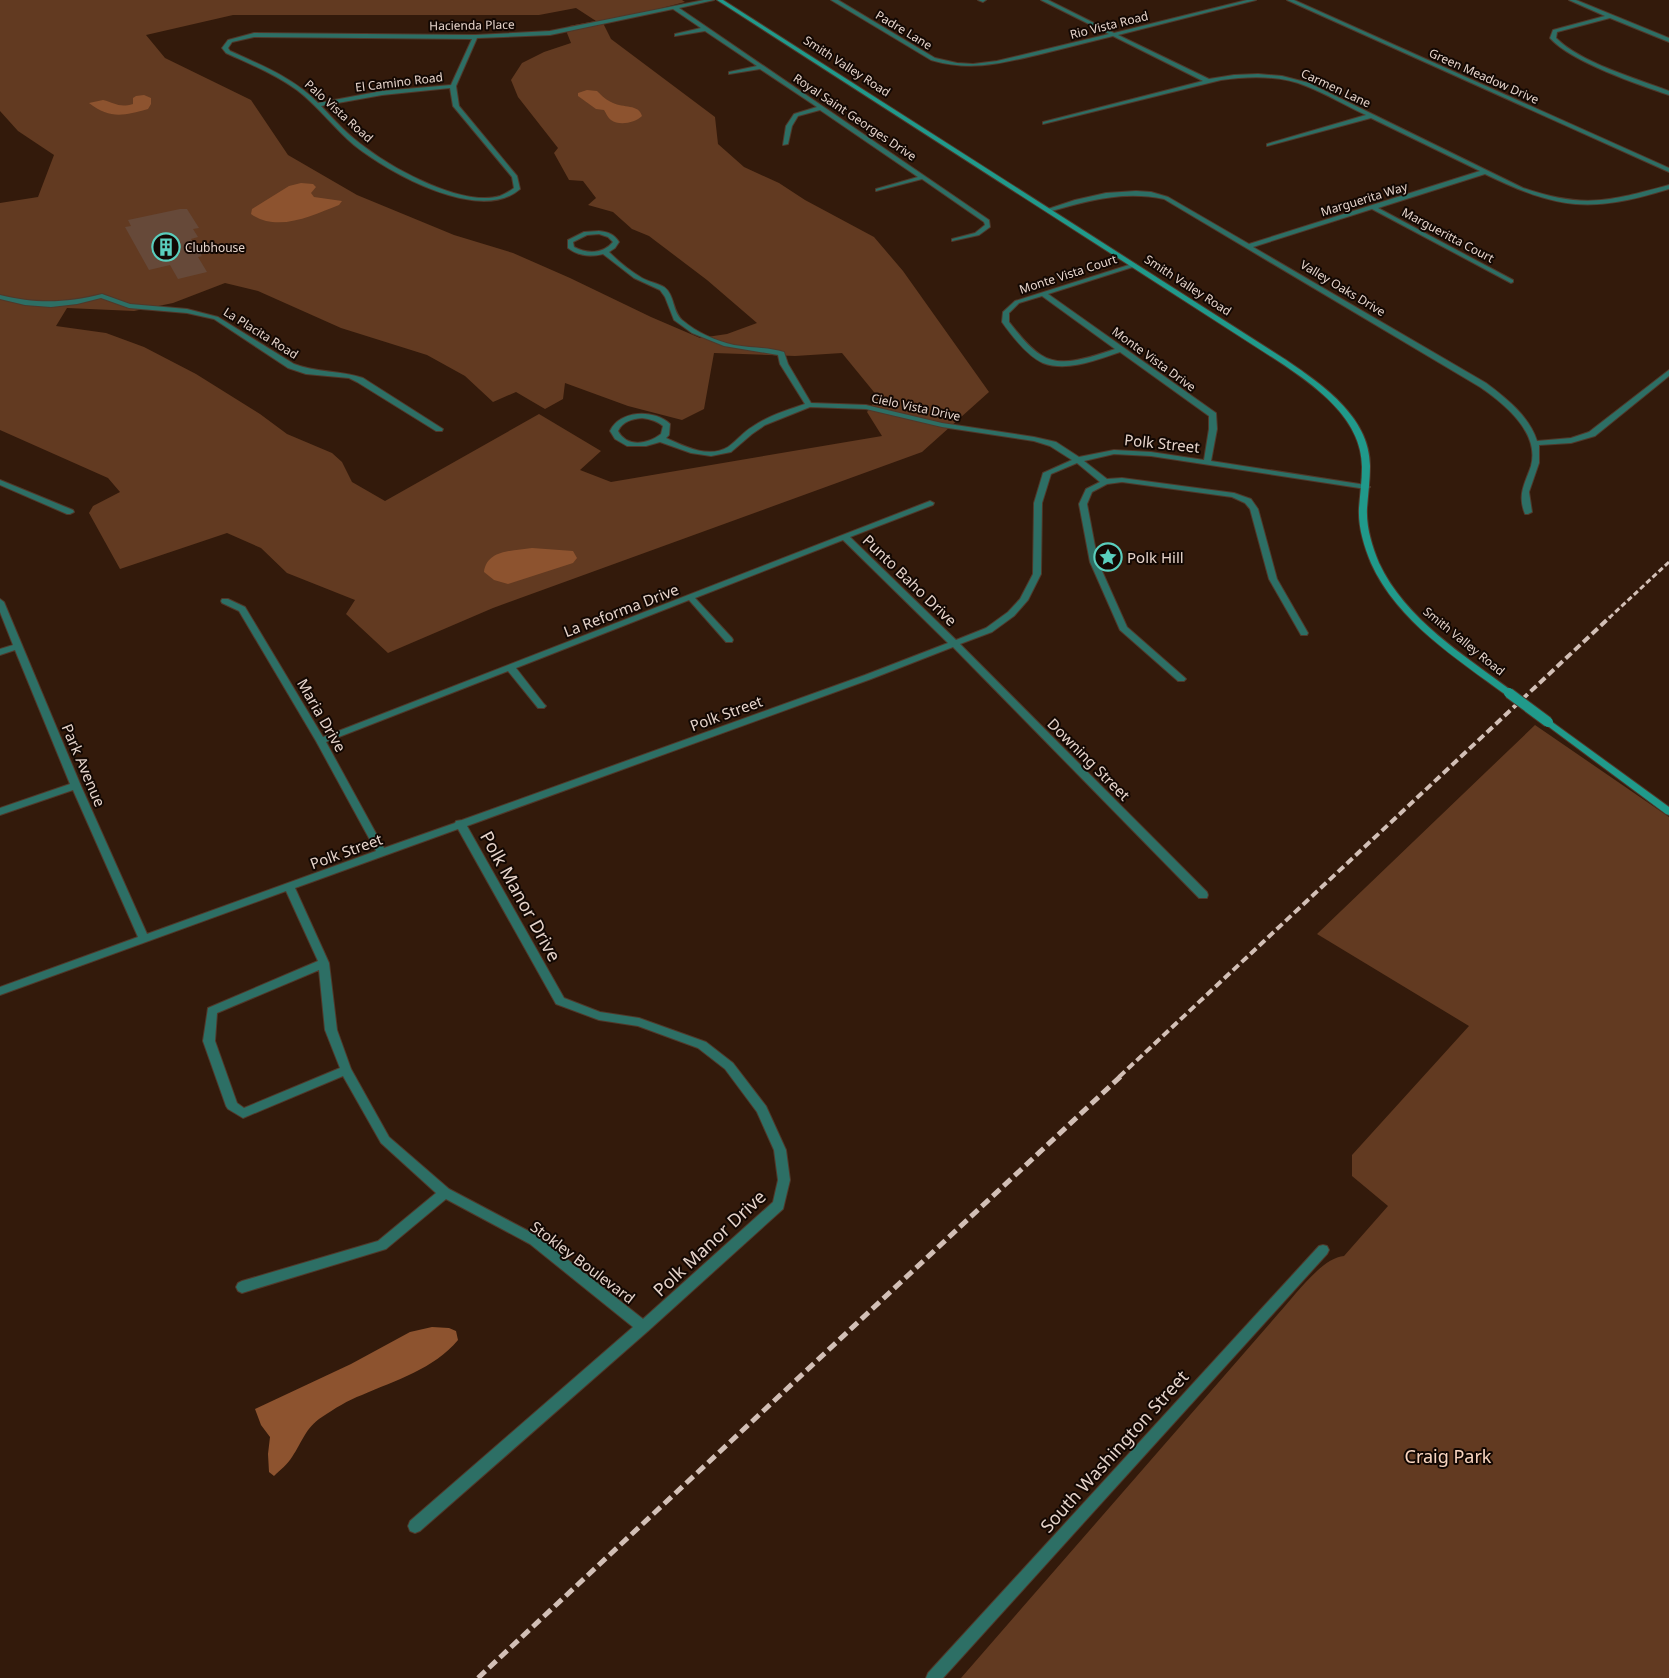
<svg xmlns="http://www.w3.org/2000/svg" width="1669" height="1678" viewBox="0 0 1669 1678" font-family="'Noto Sans',sans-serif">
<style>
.green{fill:#623a21;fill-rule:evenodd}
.water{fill:#8d532f}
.building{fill:#664939}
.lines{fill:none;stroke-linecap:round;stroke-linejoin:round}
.street-casing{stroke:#50382a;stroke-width:2}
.secondary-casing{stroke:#50382a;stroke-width:2}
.street{fill:#2d6f65;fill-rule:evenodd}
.secondary{fill:#209a8b;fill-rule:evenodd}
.rail-far2{stroke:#d2bfb6;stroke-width:3;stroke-dasharray:5.5 3;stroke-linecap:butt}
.rail-far1{stroke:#d2bfb6;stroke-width:4;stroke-dasharray:8 4;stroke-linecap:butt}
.rail{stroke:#d2bfb6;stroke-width:5;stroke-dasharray:10 5;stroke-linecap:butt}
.secondary-bridge-casing{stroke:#50382a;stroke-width:12;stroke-linecap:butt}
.secondary-bridge{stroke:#209a8b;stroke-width:10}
.labels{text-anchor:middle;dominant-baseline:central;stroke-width:4;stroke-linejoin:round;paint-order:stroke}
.far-street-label{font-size:12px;fill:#e6d4cb;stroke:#130803}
.far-poi-label{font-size:12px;fill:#e6d4cb;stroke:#130803;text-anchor:start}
.street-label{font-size:15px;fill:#e6d4cb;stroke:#130803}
.poi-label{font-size:15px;fill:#e6d4cb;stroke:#130803;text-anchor:start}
.near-street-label{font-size:18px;fill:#e6d4cb;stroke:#130803}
.near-park-label{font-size:18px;fill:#fad6c1;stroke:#130803}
</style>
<rect width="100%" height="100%" fill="#331a0b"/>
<!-- green -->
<g class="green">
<path d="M0,0H682L685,2L603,23L611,39L715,117L718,144L744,167L779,183L805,200L874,237L903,271L989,392L922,452L493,608L388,653L346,614L355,600L287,573L261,548L227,533L120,569L89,513L93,506L120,492L108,478L0,430V203L38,197L54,155L18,131L0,111ZM576,8L596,21L569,26L567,33L571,43L544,52L522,63L511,80L518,97L558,148L554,153L569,180L583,181L596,198L588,205L613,212L632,229L649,236L707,280L757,323L727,334L700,338L651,317L570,278L513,253L454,235L357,195L288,155L251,100L165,58L146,35L233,15H539ZM225,283L258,291L341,328L427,355L465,376L493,402L516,392L545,409L563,399L565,383L628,406L682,420L704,409L714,353L795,356L842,353L878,397L867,412L882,436L611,482L580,470L601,451L539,414L385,501L352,482L342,462L332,453L287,434L260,414L196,374L144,347L106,333L56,326L67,308L134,311L173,303Z"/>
<path d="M1535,725L1669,817V1678H961L1278,1314C1293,1298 1322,1257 1344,1256L1388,1206L1352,1176V1155L1469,1026L1317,934Z"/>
</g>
<!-- water -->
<g class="water">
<path d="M587,90L597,91C602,96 606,100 613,103C623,108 639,104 642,116C635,123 619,126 611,120C608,118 606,113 604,110L596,109L578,96V93Z"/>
<path d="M144,95L151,98V104L148,109C123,116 110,119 89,103L103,100C115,103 119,108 133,104V98L136,96Z"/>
<path d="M301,183L313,184L316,187L311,193L314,197L342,201L339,205C313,215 278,233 251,214L252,209L289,186Z"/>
<path d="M532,548L573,551L577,558L573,563L508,584L494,580L484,572C487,549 514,551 532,548Z"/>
<path d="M432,1327L449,1328L456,1331L458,1340C434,1369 396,1380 362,1395C348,1400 334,1409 322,1417C305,1428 303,1441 292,1457C288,1464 280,1470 274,1476L269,1472L268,1454L270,1437L261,1425L255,1409L351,1364L410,1332Z"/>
</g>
<!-- building -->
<path class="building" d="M180,209H187L199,228L193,229L198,237L191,239L202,256L198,257L207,272L178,279L170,265L149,270L125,227L131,226L128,220Z"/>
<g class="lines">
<!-- street casing -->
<g class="street-casing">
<g id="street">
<path d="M704,0H714L679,8L989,220L990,227L979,235L952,241V239L975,233L985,225L984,222L922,179L876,191V189L918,177L820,110L798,116L792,126L788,144L783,145L786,126L794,114L817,107L760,69L729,74V72L757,66L705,31L675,36V34L701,28L673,9L550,35L477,38L456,86L459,106L517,176L520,189C480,224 389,173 354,145C334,128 318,106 297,90C275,74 250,64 226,53L222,48L228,40L254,33L475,35L550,31ZM254,37L472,39L451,85L382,91L318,103C294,78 261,65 230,51L228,48L232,42ZM450,88L453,106L512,177L514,188C510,191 505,194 500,196C463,207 395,170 366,148C349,136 335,121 321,106L382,95Z"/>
<path d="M831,0H838L935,58L957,63L973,64L997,61L1109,34L1041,0H1048L1114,33L1247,0H1256L1118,35L1209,79L1234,75L1258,74L1282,76L1309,83L1523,188C1584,209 1609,201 1669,185V189C1591,213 1559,210 1485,174L1378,208L1513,280V282L1511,283L1372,209L1253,247L1486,383C1506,398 1529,416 1537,441L1571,438L1589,432L1669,370V376L1595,436L1571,443L1539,445V463L1529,492L1532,512L1528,514H1525C1517,494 1525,484 1531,466C1540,433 1505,404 1480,387L1164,199C1123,190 1087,201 1048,212L1045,210L1075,200L1106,193L1136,191L1151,192L1168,197L1249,244L1480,171L1371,118L1267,146V144L1366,115C1346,106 1327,94 1306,86C1280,75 1249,76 1221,80L1043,124V122L1203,81L1113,36C1089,42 1065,48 1041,54C1002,63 972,72 931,60Z"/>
<path d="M978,0H986L983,2Z"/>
<path d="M1287,0H1294L1669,168V172Z"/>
<path d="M1569,0H1576L1669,38V42L1610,18L1557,32L1556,38C1581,63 1635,78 1669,91V95C1639,85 1570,61 1550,38L1553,30L1605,16Z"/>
<path d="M599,231C608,232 614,234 619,242L615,248L609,252C619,262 630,271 642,278C649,282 657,283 664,287C675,295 672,311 682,320C696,332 716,341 734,345C751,348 767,347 784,352L788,364L811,403L866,405L942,423L1034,437L1056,442L1079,457L1114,450L1151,452L1204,460L1209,429V416L1120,352C1097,360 1067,372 1043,363C1027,356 1012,336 1002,322L1003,312L1015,301L1132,264H1136V266L1048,294L1216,413L1217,429L1211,461L1366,485L1370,487L1366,489L1151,456L1114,454L1084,461L1107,479L1122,478L1234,493L1251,499L1258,509L1277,579L1308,633L1307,635H1301L1269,579L1250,509L1245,503L1232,497L1122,482L1107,484L1092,492L1087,504L1098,562L1127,627L1184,677L1186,679L1184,681H1178L1120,630L1090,562L1079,504L1086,489L1100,482L1077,463L1051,474L1042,503L1041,574L1028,600L1014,616L992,632L960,644L1207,892L1208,895L1207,898H1199L953,647L871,679L467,826L564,998L600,1012L639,1018L706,1042L733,1063L766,1106L786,1150L790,1180L783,1209L648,1331L420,1531L415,1533L410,1531L408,1526L410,1521L633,1327L530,1244L446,1199L386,1249L242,1293L238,1291L236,1287L238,1283L242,1281L378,1241L436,1193L381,1143L343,1076L243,1118L228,1109L226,1106L203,1041L208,1008L318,961L286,891L0,995V987L138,937L73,790L0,815V808L70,784L15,650L0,655V649L13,645L0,612V599L4,602L81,786L147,934L376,851L316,741L239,611L222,603L221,601L222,599H228L245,607L323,737L930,501L934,503L933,505L850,537L956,640L986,628L1008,612L1020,599L1033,574L1034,503L1043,473L1072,460L1050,446L1034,441L942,427L866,409L810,407L765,425L752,434L731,452L711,456L691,453L660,442L646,446H627L615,439L610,431C620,410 654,409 670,424L669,435L666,438C684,446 708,459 728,447C737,441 743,432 752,427C768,416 787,410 805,404L780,364L778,355L724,346L692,333L674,320L665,297L660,290L634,278L603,254C591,257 578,256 568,248V240L584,232ZM599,234L608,237L613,242C603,254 587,254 574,247L573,242L587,235ZM1042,296L1115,349C1093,356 1062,369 1041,355C1028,347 1018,333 1009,322V313L1019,303ZM642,418C650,419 657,421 663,426L661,434C648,444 627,448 618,431C623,421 632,419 642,418ZM843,540L948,643L865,675L462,820L456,821L455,823L384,848L326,742L508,671L538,708H544L546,706L544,704L516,668L689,600L726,642H732L733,640L732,638L695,598ZM458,829L556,1004L599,1020L638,1026L698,1048L725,1069L757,1112L774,1150L778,1180L773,1202L643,1319L538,1236L449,1189L389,1137L351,1069L337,1030L329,963L295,888ZM319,970L325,1030L340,1068L244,1108L237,1103L215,1041L217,1013Z"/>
<path d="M102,294L130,304L187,309L218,317L294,364C316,373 340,370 363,378L443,429L442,431H436L357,382L349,378L306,374L288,368L214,319L187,313L129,308L101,298L77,304L51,307L25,305L0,299V295C36,304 66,303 102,294Z"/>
<path d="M0,480L73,510L74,512L70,514H67L0,485Z"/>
<path d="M1323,1245L1327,1246L1329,1250L1327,1254L943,1678H926L928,1673L1319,1246Z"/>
</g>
</g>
<!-- secondary casing -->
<g class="secondary-casing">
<g id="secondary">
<path d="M717,0H723L1283,358C1320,383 1370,416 1370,466C1370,480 1368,494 1367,508C1366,527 1372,546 1379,563C1405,619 1465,656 1512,691L1514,693L1512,695H1506C1457,659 1397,621 1371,563C1364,546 1358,527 1359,508C1360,494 1362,481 1362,467C1362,418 1314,385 1278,361Z"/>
<path d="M1548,719L1669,807V815L1666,814L1545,724L1543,722L1545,720Z"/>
</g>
</g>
<!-- street -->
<use href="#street" class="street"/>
<!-- secondary -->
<use href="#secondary" class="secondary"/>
<!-- rail-far2 -->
<path class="rail-far2" d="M1609,618L1669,562"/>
<!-- rail-far1 -->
<path class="rail-far1" d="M1119,1077L1610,617"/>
<!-- rail -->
<path class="rail" d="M478,1678L1121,1076"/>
<!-- secondary-bridge casing -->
<g class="secondary-bridge-casing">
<path id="secondary-bridge" d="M1509,693L1548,722"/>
</g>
<!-- secondary-bridge -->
<use href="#secondary-bridge" class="secondary-bridge"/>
</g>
<!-- icons -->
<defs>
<g id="building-ring" transform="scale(1.4375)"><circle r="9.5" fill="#130803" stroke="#5acebd" stroke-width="1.5"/><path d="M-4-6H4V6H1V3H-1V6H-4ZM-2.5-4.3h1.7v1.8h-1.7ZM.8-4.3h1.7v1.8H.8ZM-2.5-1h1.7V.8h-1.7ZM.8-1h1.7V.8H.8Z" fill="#5acebd"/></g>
<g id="sight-ring" transform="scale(1.4375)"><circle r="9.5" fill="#130803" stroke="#5acebd" stroke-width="1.5"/><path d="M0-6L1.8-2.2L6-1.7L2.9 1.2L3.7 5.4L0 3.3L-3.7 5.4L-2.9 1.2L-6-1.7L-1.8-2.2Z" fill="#5acebd"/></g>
</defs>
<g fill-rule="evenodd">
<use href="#building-ring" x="166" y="247"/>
<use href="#sight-ring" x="1108" y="557"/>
</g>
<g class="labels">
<!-- far-street labels -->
<g class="far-street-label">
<text transform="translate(472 25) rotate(-1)">Hacienda Place</text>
<text transform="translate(1109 25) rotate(-14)">Rio Vista Road</text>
<text transform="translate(904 30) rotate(31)">Padre Lane</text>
<text transform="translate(847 66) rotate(33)">Smith Valley Road</text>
<text transform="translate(1484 76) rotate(24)">Green Meadow Drive</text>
<text transform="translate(399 82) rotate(-7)">El Camino Road</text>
<text transform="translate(1336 88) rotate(25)">Carmen Lane</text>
<text transform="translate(339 111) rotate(42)">Palo Vista Road</text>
<text transform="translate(855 117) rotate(34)">Royal Saint Georges Drive</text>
<text transform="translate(1364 199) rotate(-17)">Marguerita Way</text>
<text transform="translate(1448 235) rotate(28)">Margueritta Court</text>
<text transform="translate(1068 274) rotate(-18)">Monte Vista Court</text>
<text transform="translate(1188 285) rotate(33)">Smith Valley Road</text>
<text transform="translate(1343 288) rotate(31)">Valley Oaks Drive</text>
<text transform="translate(261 333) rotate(32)">La Placita Road</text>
<text transform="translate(1154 359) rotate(36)">Monte Vista Drive</text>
<text transform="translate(916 407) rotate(12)">Cielo Vista Drive</text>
<text transform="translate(1464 641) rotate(39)">Smith Valley Road</text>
</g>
<!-- far-poi labels -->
<g class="far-poi-label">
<text x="185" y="247">Clubhouse</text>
</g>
<!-- street labels -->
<g class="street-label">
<text transform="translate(1162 443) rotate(6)">Polk Street</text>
<text transform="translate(910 580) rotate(44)">Punto Baho Drive</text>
<text transform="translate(621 610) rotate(-21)">La Reforma Drive</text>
<text transform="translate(726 713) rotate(-20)">Polk Street</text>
<text transform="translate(322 715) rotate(60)">Maria Drive</text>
<text transform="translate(1089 759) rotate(45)">Downing Street</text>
<text transform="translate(84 765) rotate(67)">Park Avenue</text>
<text transform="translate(346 851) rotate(-20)">Polk Street</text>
<text transform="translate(583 1262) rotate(37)">Stokley Boulevard</text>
</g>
<!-- poi labels -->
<g class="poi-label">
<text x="1127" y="557">Polk Hill</text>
</g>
<!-- near-street labels -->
<g class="near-street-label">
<text transform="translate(521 896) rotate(61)">Polk Manor Drive</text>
<text transform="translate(709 1243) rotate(-43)">Polk Manor Drive</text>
<text transform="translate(1114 1451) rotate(-48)">South Washington Street</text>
</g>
<!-- near-park labels -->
<g class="near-park-label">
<text x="1448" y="1456">Craig Park</text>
</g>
</g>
</svg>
